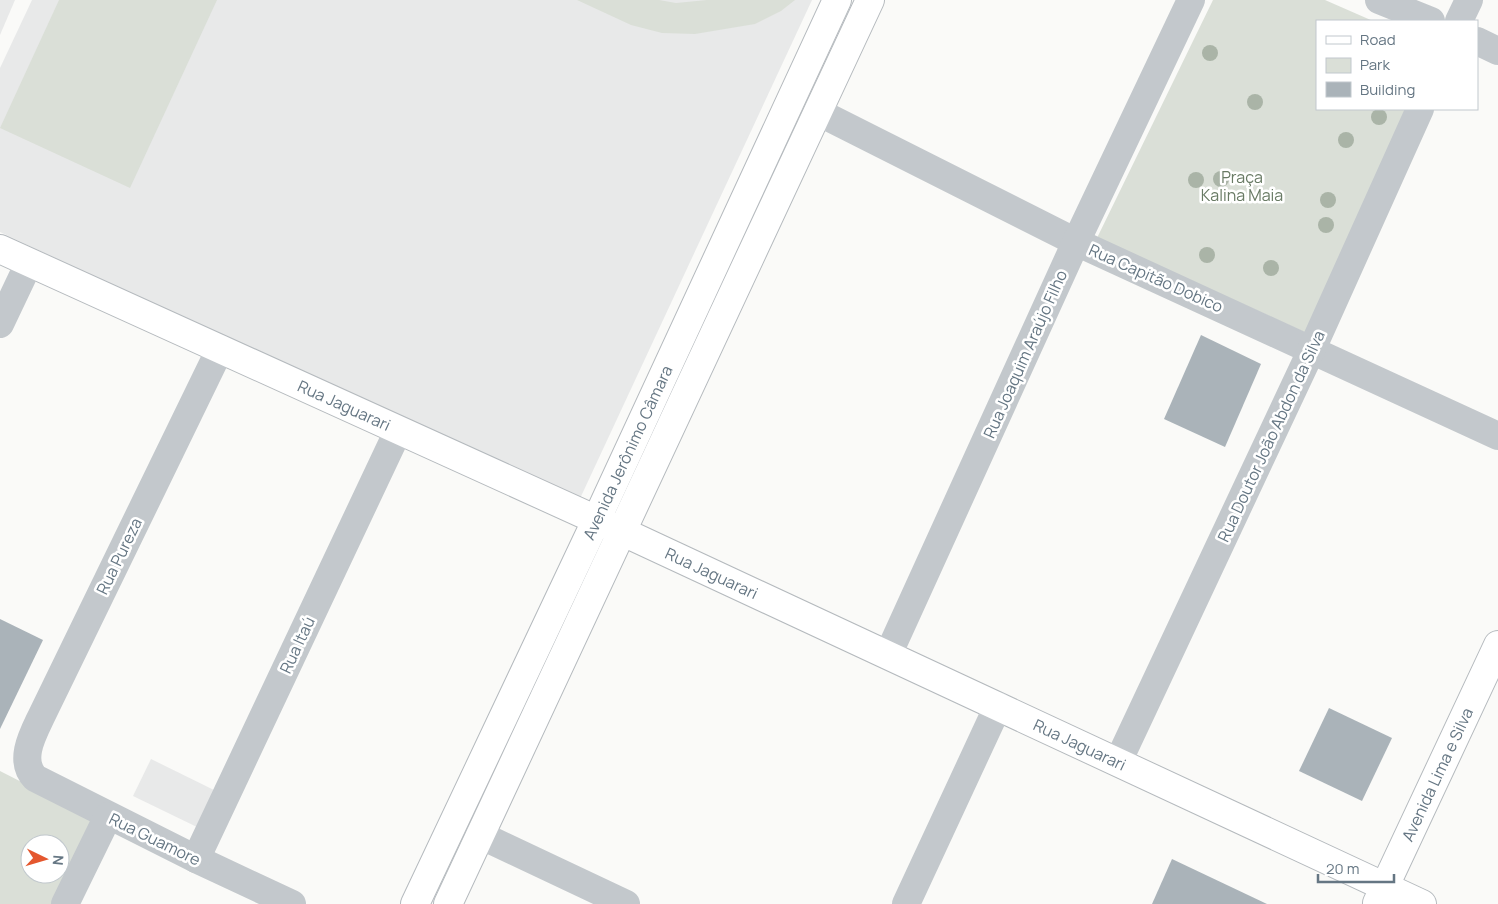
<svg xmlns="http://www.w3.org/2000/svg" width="1498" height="904" viewBox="0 0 1498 904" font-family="Manrope,sans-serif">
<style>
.built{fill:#e8e9e9}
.green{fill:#dadfd7;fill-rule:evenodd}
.building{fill:#aab3b9}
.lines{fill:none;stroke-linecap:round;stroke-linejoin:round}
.major-casing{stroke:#b5babe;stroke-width:30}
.minor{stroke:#c3c8cc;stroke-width:28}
.major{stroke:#fff;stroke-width:28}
.tree{fill:#aab4a7}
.labels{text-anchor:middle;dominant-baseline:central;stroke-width:5;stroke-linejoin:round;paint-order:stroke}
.park-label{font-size:16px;fill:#687a64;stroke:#fff}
.street-label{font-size:16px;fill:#657683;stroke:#fff}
</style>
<rect width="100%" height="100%" fill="#fafaf8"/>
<!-- built -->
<g class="built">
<path d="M0,0H15L0,35Z"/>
<path d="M32,0H812L577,505L0,232V68Z"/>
<path d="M151,759L216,791L199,828L133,796Z"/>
</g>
<!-- green -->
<g class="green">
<path d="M59,0H217L130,188L0,128Z"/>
<path d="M577,0H659L676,3L707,0H795L781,11L755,24L695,34L662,33L631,25Z"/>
<path d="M1213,0H1325L1373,21H1317V109H1413L1311,335L1097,238Z"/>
<path d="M0,771L96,820L55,904H0ZM30,844H60V874H30Z"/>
</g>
<!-- building -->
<g class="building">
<path d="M1201,335L1261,364L1225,447L1164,419Z"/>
<path d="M0,619L43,640L0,729Z"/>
<path d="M1329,708L1392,738L1362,801L1299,771Z"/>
<path d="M1172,859L1267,904H1152Z"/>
</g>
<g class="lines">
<!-- major casing -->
<g class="major-casing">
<g id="major">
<path id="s1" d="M0,249L621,531L1422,904"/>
<path id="s2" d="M1377,903L1498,645"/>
<path id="s3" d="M415,904L596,521L837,0"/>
<path d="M448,904L870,0"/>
</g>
</g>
<!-- minor -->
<g class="minor">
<path d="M1379,0L1431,21"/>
<path d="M1459,21L1469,0"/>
<path d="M1477,41L1498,51"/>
<path d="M818,112L1076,242L1498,436"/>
<path d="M0,324L29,263"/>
<path d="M220,349L42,715C33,734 18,760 35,778L196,859L292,904"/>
<path d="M888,655L1076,242L1191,0"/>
<path d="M1118,762L1312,349L1420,109"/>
<path d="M480,835L626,904"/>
<path d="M196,859L398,431"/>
<path d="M65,904L108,816"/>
<path d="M906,904L998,706"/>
</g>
<!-- major -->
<use href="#major" class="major"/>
</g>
<!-- trees -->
<g class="tree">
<circle cx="1210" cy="53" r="8"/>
<circle cx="1255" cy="102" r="8"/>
<circle cx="1379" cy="117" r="8"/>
<circle cx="1346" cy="140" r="8"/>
<circle cx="1221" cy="179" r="8"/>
<circle cx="1196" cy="180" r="8"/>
<circle cx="1328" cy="200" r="8"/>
<circle cx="1326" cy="225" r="8"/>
<circle cx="1207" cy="255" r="8"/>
<circle cx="1271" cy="268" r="8"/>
</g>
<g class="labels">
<!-- park labels -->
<g class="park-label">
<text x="1242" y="177">Praça<tspan x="1242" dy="18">Kalina Maia</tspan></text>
</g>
<!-- street labels -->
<g class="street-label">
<text transform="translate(1156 278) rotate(24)">Rua Capitão Dobico</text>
<text transform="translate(1025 354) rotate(-66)">Rua Joaquim Araújo Filho</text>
<text stroke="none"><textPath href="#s1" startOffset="378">Rua Jaguarari</textPath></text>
<text transform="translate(1271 436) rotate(-65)">Rua Doutor João Abdon da Silva</text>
<text stroke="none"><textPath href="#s3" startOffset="499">Avenida Jerônimo Câmara</textPath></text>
<text transform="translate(119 556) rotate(-64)">Rua Pureza</text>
<text stroke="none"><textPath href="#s1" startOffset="782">Rua Jaguarari</textPath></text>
<text transform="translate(297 645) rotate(-65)">Rua Itaú</text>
<text stroke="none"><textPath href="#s1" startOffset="1188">Rua Jaguarari</textPath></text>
<text stroke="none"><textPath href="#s2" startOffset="142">Avenida Lima e Silva</textPath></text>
<text transform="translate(155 839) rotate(26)">Rua Guamore</text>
</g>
</g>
<!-- legend -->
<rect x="1316" y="20" width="162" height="90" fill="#ffffff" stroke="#c1c8cd"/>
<rect x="1326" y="36" width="25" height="8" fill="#ffffff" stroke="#c1c8cd"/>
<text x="1360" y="45" font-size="15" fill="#657683">Road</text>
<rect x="1326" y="58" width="25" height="15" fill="#dadfd7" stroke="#c1c8cd"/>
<text x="1360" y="70" font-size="15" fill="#657683">Park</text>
<rect x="1326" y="82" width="25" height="15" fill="#aab3b9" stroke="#c1c8cd"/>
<text x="1360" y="95" font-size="15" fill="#657683">Building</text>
<!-- north arrow -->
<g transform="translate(45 859) rotate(95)"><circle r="24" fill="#ffffff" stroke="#c1c8cd"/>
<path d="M0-4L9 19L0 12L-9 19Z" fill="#e4572e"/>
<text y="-8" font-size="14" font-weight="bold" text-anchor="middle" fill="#657683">N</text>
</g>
<!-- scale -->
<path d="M1318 874v8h76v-8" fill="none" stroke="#657683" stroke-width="2.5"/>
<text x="1326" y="874" font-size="15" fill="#657683" stroke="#ffffff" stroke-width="4" paint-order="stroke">20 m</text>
</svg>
